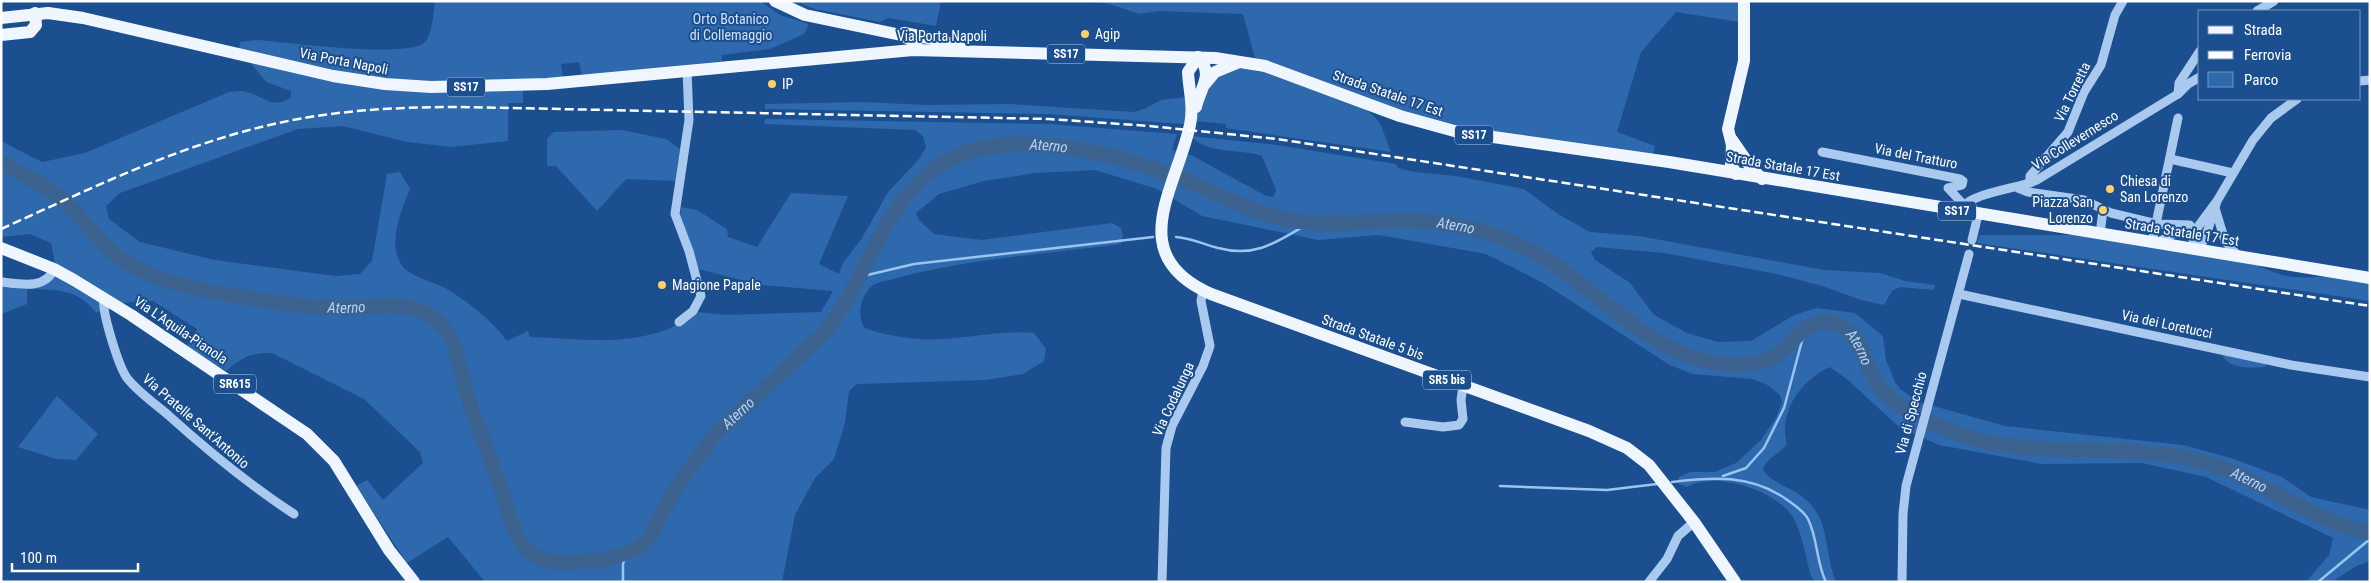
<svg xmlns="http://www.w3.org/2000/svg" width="2371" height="583" viewBox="0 0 2371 583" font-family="'Roboto Condensed',sans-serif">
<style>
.green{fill:#2e69ad}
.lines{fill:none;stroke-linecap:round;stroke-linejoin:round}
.stream{stroke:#9cc4f0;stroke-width:2.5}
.river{stroke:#3c6290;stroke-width:15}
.minor{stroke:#a9c9ee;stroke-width:9}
.major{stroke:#f0f6ff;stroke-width:12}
.rail{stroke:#fff;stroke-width:2.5;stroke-dasharray:9 4;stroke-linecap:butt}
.poi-dot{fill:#ffd166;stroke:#1b4f8f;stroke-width:2}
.labels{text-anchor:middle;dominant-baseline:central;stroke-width:4;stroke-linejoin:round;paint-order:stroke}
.shield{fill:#1b4f8f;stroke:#bbcadd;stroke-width:1}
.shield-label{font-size:12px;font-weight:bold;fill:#fff}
.park-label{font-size:14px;fill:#cfe3fa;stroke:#1b4f8f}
.poi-label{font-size:14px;fill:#fff;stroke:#1b4f8f;text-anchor:start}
.street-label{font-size:14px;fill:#fff;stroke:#1b4f8f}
.water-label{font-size:15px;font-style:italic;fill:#b5d3f5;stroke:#1b4f8f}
</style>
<rect width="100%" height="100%" fill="#1b4f8f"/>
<!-- green -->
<g class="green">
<path d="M435,1H760L780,15L809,24L804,34L770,49L722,55V61L582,76L579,62L561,64L563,78L523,91V103H508V141L451,147L407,142L343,126L298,129L120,193L106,206L109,219L140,242L215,260L336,276L360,274L372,261L387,174L400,172L410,189C401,210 385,249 405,269C414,277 436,283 447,289C468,302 493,321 507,341L528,331L530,337C587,339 649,350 697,312L726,315L821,312L833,291L761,285L698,269L680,221L681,207L697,210L727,229L728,237L757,247L791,193L848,196L819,264L839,274L843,263L862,238L888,192L920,158L926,147L923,136L915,130L764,124L765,119L1049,124L1177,134L1172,150L1193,156L1266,196L1273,197L1276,190L1262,156C1240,148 1207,155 1191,136L1277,145L1396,164L1398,168L1414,172L1456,176L1524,189L1558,214L1590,232L1639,236L1824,270L1880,273L1905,281L1935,285L1934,290L1900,287L1892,291L1884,305L1861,300L1822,286L1777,274L1664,253L1597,247L1591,252L1595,260L1630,283L1654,315L1687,333L1718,342L1751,341L1794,315L1817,308L1855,313L1883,336L1886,360L1895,382L1900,389L1919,402L2005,426L2183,445L2231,458L2282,477L2311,497L2370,510V561L2356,566L2332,582H2306L2329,555L2333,538L2206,477L2142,463L2042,464L1939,445L1899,427L1848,380L1830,367C1801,380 1778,412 1787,444C1780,454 1766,458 1763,469C1770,485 1799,487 1814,508C1829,529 1826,558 1836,582H1815L1811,576C1806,558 1803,538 1795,521C1781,491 1716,470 1687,487L1677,483L1679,477L1690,472H1715L1736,463L1761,440L1776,418L1782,402L1780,395L1766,384L1752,379L1692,374L1668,364L1543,283L1486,254L1379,235L1318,240L1202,216L1157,189L1095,170L1035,173L984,181L939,194L916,213L919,220L934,234L982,240L1112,223L1121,228L1123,236L1121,244C1045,254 967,259 893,279C887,281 876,282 872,286C860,297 857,314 864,328C889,336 914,341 941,339C972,338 1003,330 1034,333L1046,349L1044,361L1023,374L986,380L857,384L849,391L845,423L834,459L815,478L795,515L782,582H485L448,537L407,563L356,486L367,480L383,500L423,463L420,452L364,399L272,353C252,352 241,358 226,371L187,346L197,329L153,301L120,303L96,313C79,289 54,289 27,289V304L1,314V276L12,280L41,283L55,264L51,243L30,234L1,237V141L42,162L85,153L229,92C234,92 241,90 246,92C263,95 273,111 291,97V91L266,82L239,49L240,42L257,40C284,42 409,59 425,42C433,33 433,13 435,1Z"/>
<path d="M794,1H941L936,26L888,18L880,22L815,9Z"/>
<path d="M1089,1H1739V22L1676,12L1641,52L1617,132L1655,146L1653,155C1573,144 1491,137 1413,115C1359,100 1309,74 1255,58L1243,14L1158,11L1140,14L1109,4Z"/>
<path d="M1238,68L1266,73L1362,107C1385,122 1381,128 1391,152L1226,128V124L1196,121L1195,125L1049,114L765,109V104L862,102L927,105L1009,104L1135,112L1146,108L1161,100L1188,97L1215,76Z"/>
<path d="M622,130L666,139L680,149L675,181L626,179L597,211L556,166H547V139L554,132Z"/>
<path d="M1980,235H2076L2255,264C2290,281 2299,278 2335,276C2346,275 2359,279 2370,281V301L1977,243Z"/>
<path d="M2222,354L2268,361L2265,367C2252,368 2227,369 2222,354Z"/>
<path d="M57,396L98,434L76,460L56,459L18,447Z"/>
</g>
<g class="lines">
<!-- stream -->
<g class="stream">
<path d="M1176,237C1191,238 1203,244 1218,248C1256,258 1277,242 1309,223"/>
<path d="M859,277L914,264L1153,237"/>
<path d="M1723,476L1746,468L1764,448L1784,408L1803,337L1813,324"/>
<path d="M1672,482C1713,477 1750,474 1786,499C1794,505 1803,510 1808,519C1818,539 1816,562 1826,582"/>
<path d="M1500,486L1607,490L1657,484"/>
<path d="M623,582V564L626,553"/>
<path d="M2318,582L2370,539"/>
</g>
<!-- river -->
<path class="river" id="s1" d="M1,163C26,176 52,188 71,208C91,227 107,252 131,265C168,286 213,292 255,299C284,304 315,308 345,308C380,307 418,297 444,328C458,344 459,369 465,388C475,422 489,454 501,488C507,506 511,524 520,541L528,551L541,559L561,563L606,560L639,548L649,537L679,483L715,435L826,331C870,275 885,188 957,156C1022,128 1127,156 1190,182C1223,196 1254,214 1290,220C1325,227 1360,221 1396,221C1437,220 1480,227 1517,244C1584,273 1636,345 1705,361C1726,365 1755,368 1774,357C1795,344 1804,317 1833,323C1862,330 1863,365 1878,385C1891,404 1916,415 1936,425C2024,467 2117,437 2207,463C2264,480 2310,521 2370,533"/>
<!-- minor -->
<g class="minor">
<path d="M2257,11L2274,1"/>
<path d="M2360,81L2370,80"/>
<path d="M2178,94L2179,83L2200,51"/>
<path d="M1822,152L1960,179L1963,181L1962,185L1948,188L1963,204"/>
<path d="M2170,159L2233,173"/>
<path d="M2030,183V176L2068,132L2084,92L2101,65L2115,15L2123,1"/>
<path d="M2018,188L2028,192L2084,200L2111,213L2157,224L2190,225"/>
<path d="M2217,201L2205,239L2196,250L2193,240L2197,228L2217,201L2253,140L2271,118L2297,99"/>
<path d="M2215,208L2225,241L2238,256"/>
<path d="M1960,212C1964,193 2019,189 2037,180L2178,94L2188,84L2200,77"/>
<path d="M2100,234L2103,210"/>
<path d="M1972,240L1978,215"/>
<path d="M2152,243L2178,118"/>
<path d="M2157,243L2187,226"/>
<path d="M1,282C20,284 45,290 54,269"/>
<path d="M1959,294L2291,365L2370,377"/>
<path d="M104,298C101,311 119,367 127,378C138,392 154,403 167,414C208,451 248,484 294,514"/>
<path d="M679,322L693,311L701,296L689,251L675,214L689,120L687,70"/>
<path d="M1405,422L1443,427L1459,425L1463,419L1461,400L1463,386"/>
<path d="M1162,582L1166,448L1172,426L1203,366L1210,346L1201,301L1203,290"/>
<path d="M1649,582L1667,559L1678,536L1694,522"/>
<path d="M1902,582L1903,514L1906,486L1969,254"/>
</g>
<!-- major -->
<g class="major">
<path d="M775,1L805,15L901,35L911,40L920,50"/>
<path d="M1,18L48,13L83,18L333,76L385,84L431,87L547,84L913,50L1215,58L1265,66L1400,116L1458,132L1669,162L2370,278"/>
<path d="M904,33L943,41L960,47"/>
<path d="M1,35L30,32L36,25L35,13"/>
<path d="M1198,57L1188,72C1189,91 1194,106 1190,125C1176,189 1123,255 1211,294L1589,431L1627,448L1649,465L1694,522L1735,582"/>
<path d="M1205,84L1215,72L1237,63"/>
<path d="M1196,107C1200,88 1215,74 1198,57"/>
<path d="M1732,140L1750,166L1762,179"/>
<path d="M1736,174L1731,164L1732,145L1728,129L1744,61V1"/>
<path d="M1,248L54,269L74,280L131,315L307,434L334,461L389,550L414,582"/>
</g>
<!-- rail -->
<path class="rail" d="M1,229C90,189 179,145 274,124C335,110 398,107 460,107L1049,119L1149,126L1277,139L2370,306"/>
</g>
<!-- markers -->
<g class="poi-dot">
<circle cx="1085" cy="34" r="5"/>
<circle cx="772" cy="84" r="5"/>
<circle cx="2110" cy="189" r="5"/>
<circle cx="2103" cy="210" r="5"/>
<circle cx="662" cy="285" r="5"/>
</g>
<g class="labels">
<!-- shield labels -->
<g class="shield">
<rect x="1047" y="44.5" width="38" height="19" rx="4"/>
<rect x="447" y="77.5" width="38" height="19" rx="4"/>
<rect x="1455" y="125.5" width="38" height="19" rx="4"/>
<rect x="1938" y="201.5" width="38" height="19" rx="4"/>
<rect x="1423" y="370.5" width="48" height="19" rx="4"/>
<rect x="214" y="374.5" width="42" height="19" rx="4"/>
</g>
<g class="shield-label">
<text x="1066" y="54">SS17</text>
<text x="466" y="87">SS17</text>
<text x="1474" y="135">SS17</text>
<text x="1957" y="211">SS17</text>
<text x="1447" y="380">SR5 bis</text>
<text x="235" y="384">SR615</text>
</g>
<!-- park labels -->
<g class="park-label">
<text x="731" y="19">Orto Botanico<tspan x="731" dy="16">di Collemaggio</tspan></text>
</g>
<!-- poi labels -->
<g class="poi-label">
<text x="1095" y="34">Agip</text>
<text x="782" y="84">IP</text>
<text x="2120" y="181">Chiesa di<tspan x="2120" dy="16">San Lorenzo</tspan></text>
<text x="2093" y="202" text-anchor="end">Piazza San<tspan x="2093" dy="16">Lorenzo</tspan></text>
<text x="672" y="285">Magione Papale</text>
</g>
<!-- street labels -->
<g class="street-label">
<text x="942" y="36">Via Porta Napoli</text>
<text transform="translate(344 61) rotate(11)">Via Porta Napoli</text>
<text transform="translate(2072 92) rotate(-64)">Via Torretta</text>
<text transform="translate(1388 93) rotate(19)">Strada Statale 17 Est</text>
<text transform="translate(2075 140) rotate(-32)">Via Collevernesco</text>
<text transform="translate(1916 156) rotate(11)">Via del Tratturo</text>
<text transform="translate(1783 166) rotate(10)">Strada Statale 17 Est</text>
<text transform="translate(2182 232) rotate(9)">Strada Statale 17 Est</text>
<text transform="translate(2167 324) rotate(12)">Via dei Loretucci</text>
<text transform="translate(181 330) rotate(34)">Via L'Aquila-Pianola</text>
<text transform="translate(1373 337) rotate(20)">Strada Statale 5 bis</text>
<text transform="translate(1173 399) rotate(-65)">Via Codalunga</text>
<text transform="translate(1911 413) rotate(-75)">Via di Specchio</text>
<text transform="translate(196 421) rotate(41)">Via Pratelle Sant'Antonio</text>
</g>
<!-- water labels -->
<g class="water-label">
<text stroke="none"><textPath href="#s1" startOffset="1452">Aterno</textPath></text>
<text stroke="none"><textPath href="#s1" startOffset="1872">Aterno</textPath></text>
<text stroke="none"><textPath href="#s1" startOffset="388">Aterno</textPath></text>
<text stroke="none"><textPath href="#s1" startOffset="2338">Aterno</textPath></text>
<text stroke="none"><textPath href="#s1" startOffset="1016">Aterno</textPath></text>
<text stroke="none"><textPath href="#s1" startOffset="2772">Aterno</textPath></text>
</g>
</g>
<!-- border -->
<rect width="2371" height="583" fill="none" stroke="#ffffff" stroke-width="5"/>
<!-- legend -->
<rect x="2198" y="10" width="162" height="90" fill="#1b4f8f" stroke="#7695bc"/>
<rect x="2208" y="26" width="25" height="8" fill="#f0f6ff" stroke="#7695bc"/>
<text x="2244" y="35" font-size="15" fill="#ffffff">Strada</text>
<rect x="2208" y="51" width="25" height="8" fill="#ffffff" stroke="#7695bc"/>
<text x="2244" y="60" font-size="15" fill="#ffffff">Ferrovia</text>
<rect x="2208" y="72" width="25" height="15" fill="#2e69ad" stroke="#7695bc"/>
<text x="2244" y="85" font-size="15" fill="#ffffff">Parco</text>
<!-- scale -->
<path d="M12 563v8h126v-8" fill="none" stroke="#ffffff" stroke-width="2.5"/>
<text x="20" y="563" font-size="15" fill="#ffffff" stroke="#1b4f8f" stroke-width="4" paint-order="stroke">100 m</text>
</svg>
